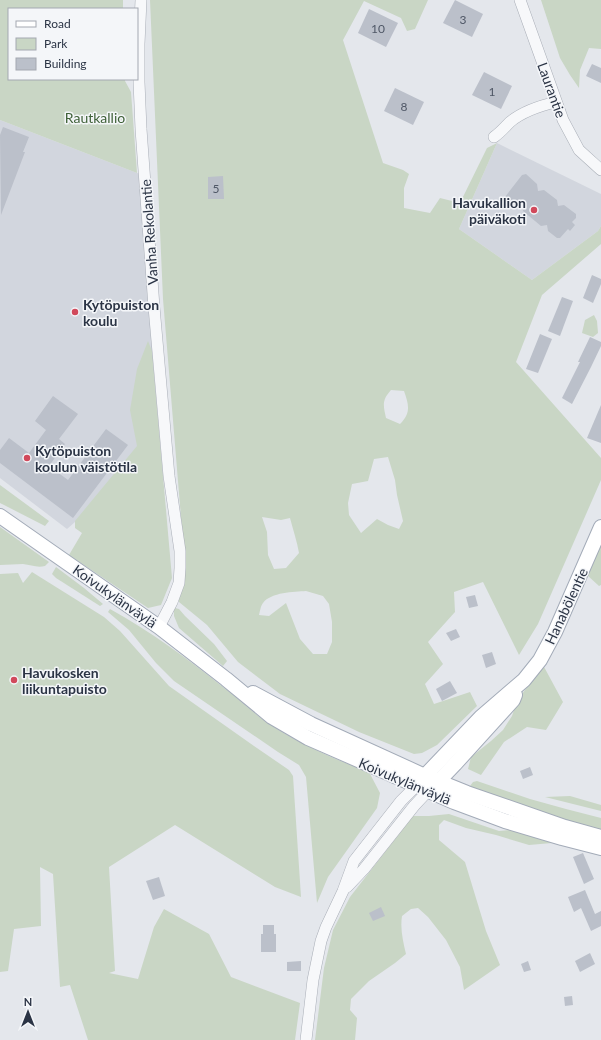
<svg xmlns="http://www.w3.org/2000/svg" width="601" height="1040" viewBox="0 0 601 1040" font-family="Lato,sans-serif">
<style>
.built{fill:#d2d6de}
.green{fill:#c9d6c5;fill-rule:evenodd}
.building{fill:#bbc0ca}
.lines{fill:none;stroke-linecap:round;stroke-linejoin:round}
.minor-casing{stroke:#a9aeb7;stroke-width:12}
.major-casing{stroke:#a3abb8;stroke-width:16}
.minor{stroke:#f7f8fa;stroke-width:11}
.major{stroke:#fff;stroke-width:14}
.poi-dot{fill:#d1495b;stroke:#f4f6f9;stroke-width:1.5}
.labels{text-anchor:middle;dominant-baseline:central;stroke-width:3;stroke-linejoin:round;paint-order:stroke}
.number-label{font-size:12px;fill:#4f5766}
.street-label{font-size:14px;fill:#2b3445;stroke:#f4f6f9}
.park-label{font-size:14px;fill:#3f6138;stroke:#f4f6f9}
.poi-label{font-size:14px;font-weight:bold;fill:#2b3445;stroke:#f4f6f9;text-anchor:start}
</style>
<rect width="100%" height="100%" fill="#e4e7ec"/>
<!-- built -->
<g class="built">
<path d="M0,120L137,173L142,174L158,449L67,529L0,478Z"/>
<path d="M497,143L601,194V226L598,231L532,280L459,229Z"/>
</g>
<!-- green -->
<g class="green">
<path d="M0,0H123V9H9V79H125V81L131,92L137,173L0,120Z"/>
<path d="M150,0H428L415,29L407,31L401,18L364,1L343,40L383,163L403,170L409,174L404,188V208L430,213L440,198L460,203L487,148L497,143L459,229L532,280L598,231L601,226V244L542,295L516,362L601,458V480L538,624L519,655L483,582L454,592L455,612L428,642L443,664L425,684L434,704L470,692L477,706L437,745L422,753L414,754L359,732L280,694L238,662L207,625L179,602V599L185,566L163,299ZM391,390L404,391C409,405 411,413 400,424L386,418C383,405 382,400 391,390ZM388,457L395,480L397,495L403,521L399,529L388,525L377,519L361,533L349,515L348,503L352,484L368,481L374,459ZM262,517L281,520L290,518C293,530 297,541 299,553L286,568L274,569L268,555L267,532ZM306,591L323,596L329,604L332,622V642L327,654H313L300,639L286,603L269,616L259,615C260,611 261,605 263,603C271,592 294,592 306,591Z"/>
<path d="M541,0H601V49L589,48L580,70L579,88L570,75L560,58Z"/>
<path d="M594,315L597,321L598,333L593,337L582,333L585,320Z"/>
<path d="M148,341L152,351L172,578L161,605L148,608L69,555L82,533L75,528V521L137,446L130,410L137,369Z"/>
<path d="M0,485L49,521L45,526L6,506L0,503Z"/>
<path d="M0,527L49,562L45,566C37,568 31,565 23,564C15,564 8,565 0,565Z"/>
<path d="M601,543V585L599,586L587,575Z"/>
<path d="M56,567L84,588L103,604L100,606L56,578L52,574Z"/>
<path d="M32,572L104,617L120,631L169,686L254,746L289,770L293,776L301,897L275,887L175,825L109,867L115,971L109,973L138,979L154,927L164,909L209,934L231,977L300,1003L295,1040H88L70,985L60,987L53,874L40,867L41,926L14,929L8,971L0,972V574L18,573L23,583Z"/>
<path d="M175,608L179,609L185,616L214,644L227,661L223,666L179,628L174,616V609Z"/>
<path d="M110,609C150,631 187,658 223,687C238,698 252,712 268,723C299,744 334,759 369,772L380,793L377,808L328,877L317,903L306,777L299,765L278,752L174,681L156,663L129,630L108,612Z"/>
<path d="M543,665L563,702L546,730L527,727L504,742L481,775L468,769L471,757L491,741L503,730L512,716L517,701Z"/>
<path d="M477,781L530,799L566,809L601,818V830L554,817L479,790L470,786L473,782Z"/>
<path d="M570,796L601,805V811L545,797Z"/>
<path d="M449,814L499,831L510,830L552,843L529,845L496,835L466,828L444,820L439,825V840L465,862L486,931L500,965L464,990L460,967L446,940L428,917L418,908L411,909L402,916C400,929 403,941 406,954L395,963L369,981L351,999L350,1010L357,1018L355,1040H315L324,968L333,930L350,897L413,816H429Z"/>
</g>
<!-- building -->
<g class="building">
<path d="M455,0L483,14L472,37L443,23Z"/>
<path d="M369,9L398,23L386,47L358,33Z"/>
<path d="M592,64L601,68V83L586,76Z"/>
<path d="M484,72L512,86L501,109L472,95Z"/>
<path d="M395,88L424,102L413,125L384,111Z"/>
<path d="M3,127L29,137L23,152H25L1,215L0,135Z"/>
<path d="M526,174L537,184L538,191L544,190L557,200L558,206L564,205L576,214V218L572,222L575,225L570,231L568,229L560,238H557L548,231L547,225L541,226L523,211L522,205H516L505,197L522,175Z"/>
<path d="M223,176L224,199H208V177Z"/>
<path d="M592,275L601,279V284L593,303L583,298Z"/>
<path d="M562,297L573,301L560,336L548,331Z"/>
<path d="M540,334L552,339L538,373L526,369Z"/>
<path d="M590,337L601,342V346L591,367L572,404L562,398L580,362H578Z"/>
<path d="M53,396L78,414L59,439L65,444L49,466L68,480L106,429L128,445L73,518L0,463V450L9,438L29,453L46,430L35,421Z"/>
<path d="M601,405V443L587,438Z"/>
<path d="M475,595L478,606L469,608L466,597Z"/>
<path d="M456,629L460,637L451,641L446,633Z"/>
<path d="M492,652L496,664L486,668L482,655Z"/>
<path d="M450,681L457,693L442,701L436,689Z"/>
<path d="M530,767L533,775L523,779L520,771Z"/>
<path d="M583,853L594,879L584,884L573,857Z"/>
<path d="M159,877L165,896L153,900L146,881Z"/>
<path d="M585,890L595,914L601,911V926L591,931L581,908L574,912L568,897Z"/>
<path d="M381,907L385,916L373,921L369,913Z"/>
<path d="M263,925H274V934H276V952H261V934H263Z"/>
<path d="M590,953L595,964L580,972L575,961Z"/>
<path d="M301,961V971H287V962Z"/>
<path d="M528,961L531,970L524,972L521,964Z"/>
<path d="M572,996L573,1005L565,1006L564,997Z"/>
</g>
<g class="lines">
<!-- minor casing -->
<g class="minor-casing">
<g id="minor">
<path d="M141,0L139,44V82L141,129L154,307L169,476L180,551V568L179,583L172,602L159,627"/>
<path d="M520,0L563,120L579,150L601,170"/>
<path d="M494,137C501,132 504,128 510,122C523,111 539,106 556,102"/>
<path d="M347,887L364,869L414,806L428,791"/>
<path d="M306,1040L313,980L321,941L326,927L343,891L354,861L401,801L416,786"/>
</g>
</g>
<!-- major casing -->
<g class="major-casing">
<g id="major">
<path d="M0,516L159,627L226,679L272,717L308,738L454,802L505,821L562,838L601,848"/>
<path d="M253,693L311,724L425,776L467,793L565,827L601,837"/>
<path d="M420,781L481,717L524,680L540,660L555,632L601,527"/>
<path d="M433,787L455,764L513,700L515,695"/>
</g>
</g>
<!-- minor -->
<use href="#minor" class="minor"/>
<!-- major -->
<use href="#major" class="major"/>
</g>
<!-- markers -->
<g class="poi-dot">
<circle cx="534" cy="210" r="4"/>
<circle cx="75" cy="312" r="4"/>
<circle cx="27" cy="458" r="4"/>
<circle cx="14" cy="680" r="4"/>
</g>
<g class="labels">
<!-- number labels -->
<g class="number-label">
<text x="463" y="19">3</text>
<text x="378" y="28">10</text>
<text x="492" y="91">1</text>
<text x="404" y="106">8</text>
<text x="216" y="188">5</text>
</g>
<!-- street labels -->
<g class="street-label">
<text transform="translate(552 90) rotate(70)">Laurantie</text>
<text transform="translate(149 232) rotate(-94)">Vanha Rekolantie</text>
<text transform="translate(115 596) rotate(35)">Koivukylänväylä</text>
<text transform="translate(566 606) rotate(-65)">Hanabölentie</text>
<text transform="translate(405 781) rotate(23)">Koivukylänväylä</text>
</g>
<!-- park labels -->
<g class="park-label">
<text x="95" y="117">Rautkallio</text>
</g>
<!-- poi labels -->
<g class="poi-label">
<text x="526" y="202" text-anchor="end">Havukallion<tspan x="526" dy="16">päiväkoti</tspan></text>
<text x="83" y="304">Kytöpuiston<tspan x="83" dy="16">koulu</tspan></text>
<text x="35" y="450">Kytöpuiston<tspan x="35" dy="16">koulun väistötila</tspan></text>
<text x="22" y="672">Havukosken<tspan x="22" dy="16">liikuntapuisto</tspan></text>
</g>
</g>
<!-- legend -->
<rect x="8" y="8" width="130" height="72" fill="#f4f6f9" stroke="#a4a8b1"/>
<rect x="16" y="21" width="20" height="6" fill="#ffffff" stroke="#a4a8b1"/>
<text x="44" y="28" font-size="12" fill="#2b3445">Road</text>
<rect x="16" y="38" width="20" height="12" fill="#c9d6c5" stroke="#a4a8b1"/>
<text x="44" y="48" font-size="12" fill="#2b3445">Park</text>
<rect x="16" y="58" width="20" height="12" fill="#bbc0ca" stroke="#a4a8b1"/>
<text x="44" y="68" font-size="12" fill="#2b3445">Building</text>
<!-- north arrow -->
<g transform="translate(28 1012)" stroke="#f4f6f9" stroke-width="3" paint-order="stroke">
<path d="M0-3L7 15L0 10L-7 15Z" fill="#2b3445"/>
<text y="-6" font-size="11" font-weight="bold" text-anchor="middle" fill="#2b3445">N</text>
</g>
</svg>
